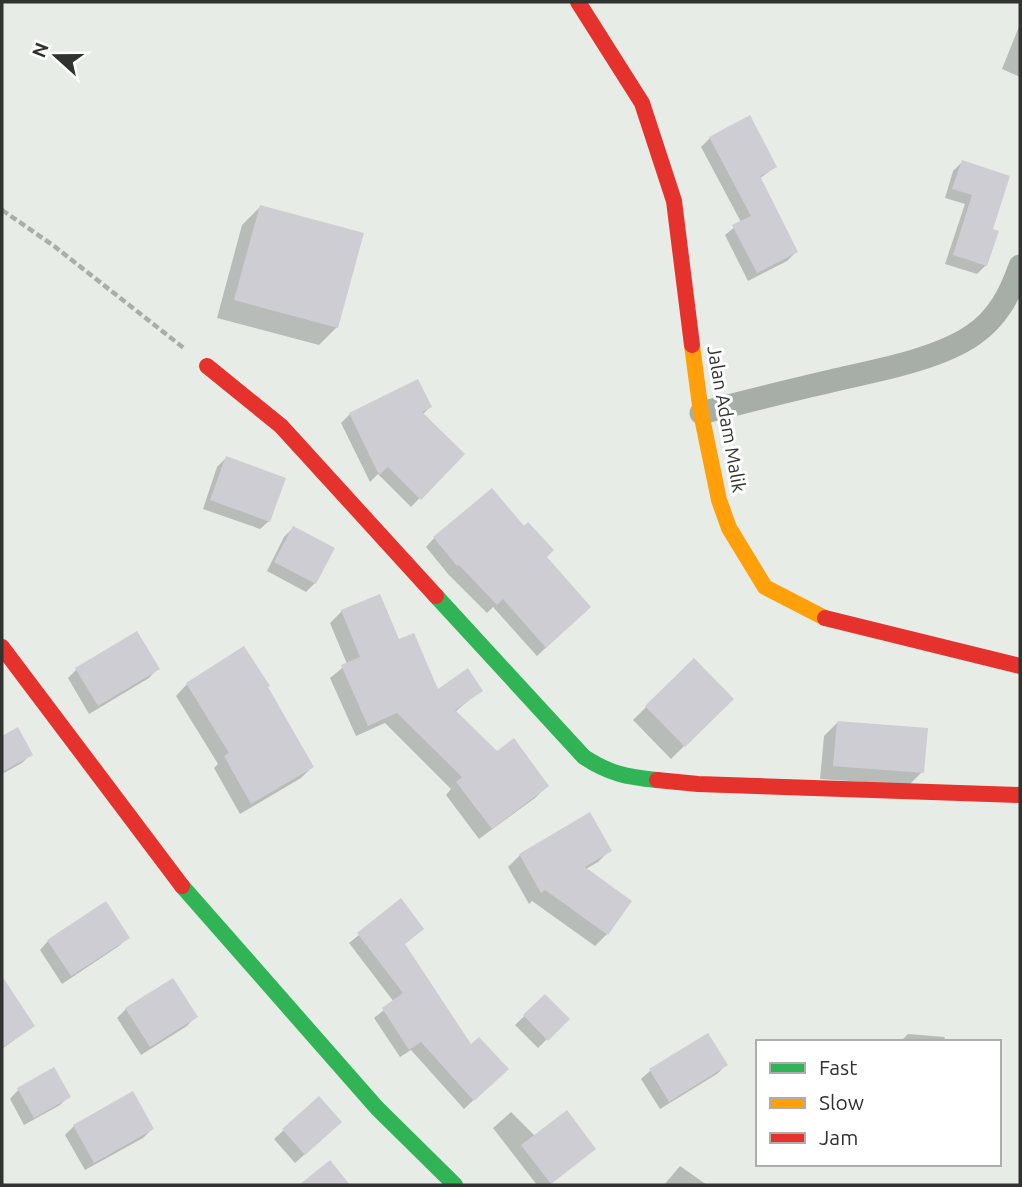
<svg xmlns="http://www.w3.org/2000/svg" width="1022" height="1187" viewBox="0 0 1022 1187" font-family="Ubuntu,sans-serif">
<style>
.shadow{fill:#0003}
.building{fill:#cecdd4}
.lines{fill:none;stroke-linecap:round;stroke-linejoin:round}
.path{stroke:#a9aea9;stroke-width:4.5;stroke-dasharray:7 3.5;stroke-linecap:butt}
.street{stroke:#a7ada7;stroke-width:23}
.fast{stroke:#30b455;stroke-width:16}
.slow{stroke:#ff9f0a;stroke-width:16}
.jam{stroke:#e5322d;stroke-width:16}
.labels{text-anchor:middle;dominant-baseline:central;stroke-width:6;stroke-linejoin:round;paint-order:stroke}
.street-label{font-size:19px;fill:#313331;stroke:#fff}
</style>
<rect width="100%" height="100%" fill="#e7ece7"/>
<!-- shadow -->
<g class="shadow">
<path d="M1020,24V77L1002,69Z"/>
<path d="M710,138L775,167L759,179L796,252L787,261L748,281L725,235L741,222L701,147Z"/>
<path d="M962,162L991,230L986,265L977,274L945,264L965,204L945,198L953,171Z"/>
<path d="M260,207L337,327L319,345L217,318L242,225Z"/>
<path d="M430,407L422,415L462,454L411,507L378,474L370,482L341,423L350,414Z"/>
<path d="M226,458L269,521L260,529L203,509L217,467Z"/>
<path d="M293,528L315,583L306,592L267,571L284,537Z"/>
<path d="M434,538L544,557L580,616L537,656L493,607L487,613L448,574L426,547Z"/>
<path d="M342,611L398,642L437,691L481,690L455,712L496,754L547,786L535,798L479,839L446,795L451,789L385,723L356,736L330,678L347,664L330,623Z"/>
<path d="M694,660L731,699L671,759L633,720Z"/>
<path d="M77,669H157L149,678L89,714L68,678Z"/>
<path d="M187,684L312,767L301,778L240,814L214,768L218,764L176,696Z"/>
<path d="M837,723L922,772L909,785L820,779L824,736Z"/>
<path d="M18,729L31,754L22,763L2,774V738Z"/>
<path d="M589,814L610,850L598,862L586,869L630,901L607,934L595,946L532,901L529,904L508,867L520,855Z"/>
<path d="M401,901L404,945L471,1047L497,1078L464,1109L411,1050L400,1057L374,1018L394,1002L349,943Z"/>
<path d="M128,937L119,946L62,984L40,950L48,941Z"/>
<path d="M11,993L33,1026L2,1049V999Z"/>
<path d="M545,996L567,1019L538,1048L515,1025Z"/>
<path d="M126,1009L195,1017L187,1026L141,1055L117,1018Z"/>
<path d="M908,1034L945,1037L944,1042H900Z"/>
<path d="M726,1065L717,1074L660,1109L641,1079L650,1071Z"/>
<path d="M18,1090L69,1096L60,1105L24,1125L10,1099Z"/>
<path d="M319,1098L331,1131L295,1163L274,1139Z"/>
<path d="M511,1112L568,1169L549,1185H537L493,1128Z"/>
<path d="M74,1126L152,1129L143,1138L85,1170L65,1135Z"/>
<path d="M680,1166L707,1185H664Z"/>
</g>
<!-- building -->
<g class="building">
<path d="M750,115L777,167L760,176L798,252L757,273L732,225L751,216L709,137Z"/>
<path d="M962,160L1010,176L993,229L999,231L987,266L953,255L972,195L952,189Z"/>
<path d="M260,205L364,233L338,328L234,300Z"/>
<path d="M418,379L432,407L422,412L465,454L421,500L388,467L379,475L349,413Z"/>
<path d="M226,456L286,478L270,522L210,500Z"/>
<path d="M492,488L524,526L528,522L554,550L547,557L591,607L546,648L503,599L497,605L459,565L457,566L433,537Z"/>
<path d="M293,526L335,548L316,584L274,562Z"/>
<path d="M380,594L399,639L414,633L438,689L468,668L483,691L455,710L497,751L514,738L549,786L492,829L456,782L462,777L397,713L368,726L341,665L360,657L341,610Z"/>
<path d="M137,631L160,669L98,706L75,668Z"/>
<path d="M244,646L270,686L268,687L314,767L251,804L224,756L229,753L186,683Z"/>
<path d="M694,658L734,699L685,747L645,706Z"/>
<path d="M837,721L928,728L924,773L833,766Z"/>
<path d="M18,727L33,755L2,772V736Z"/>
<path d="M590,812L612,851L585,867L632,901L608,935L545,890L541,893L519,854Z"/>
<path d="M401,898L424,929L405,944L471,1044L479,1037L509,1069L474,1101L421,1042L409,1050L382,1008L403,993L357,933Z"/>
<path d="M106,901L130,938L71,976L47,940Z"/>
<path d="M2,976L35,1026L2,1048Z"/>
<path d="M173,978L198,1017L150,1047L125,1008Z"/>
<path d="M545,994L570,1019L548,1041L523,1015Z"/>
<path d="M708,1033L728,1065L669,1102L649,1069Z"/>
<path d="M54,1067L71,1097L34,1118L17,1088Z"/>
<path d="M133,1091L154,1129L94,1163L73,1125Z"/>
<path d="M319,1096L342,1122L305,1155L282,1129Z"/>
<path d="M567,1110L596,1149L551,1184L521,1145Z"/>
<path d="M330,1160L350,1185H299Z"/>
</g>
<g class="lines">
<!-- path -->
<path class="path" d="M2,210L54,246L185,349"/>
<!-- street -->
<path class="street" d="M701,413C744,402 787,391 831,381C873,371 937,360 973,335C998,318 1010,294 1020,266"/>
<!-- fast -->
<g class="fast">
<path d="M436,596L584,757C610,774 627,777 657,780"/>
<path d="M182,886L377,1108L455,1185"/>
</g>
<!-- slow -->
<path class="slow" d="M692,345L701,413L719,500L729,528L765,587L825,618"/>
<!-- jam -->
<g class="jam">
<path d="M578,2L642,103L674,201L692,345"/>
<path d="M207,366L281,426L436,596"/>
<path d="M825,618L1020,666"/>
<path d="M2,647L182,886"/>
<path d="M657,780L698,784L1020,795"/>
</g>
</g>
<g class="labels">
<!-- street labels -->
<g class="street-label">
<text transform="translate(727 419) rotate(80)">Jalan Adam Malik</text>
</g>
</g>
<!-- border -->
<rect width="1022" height="1187" fill="none" stroke="#313331" stroke-width="7"/>
<!-- legend -->
<rect x="756" y="1040" width="245" height="126" fill="#ffffff" stroke="#adadad" stroke-width="2"/>
<rect x="770" y="1063" width="35" height="10" fill="#30b455" stroke="#adadad" stroke-width="2"/>
<text x="819" y="1075" font-size="21" fill="#313331">Fast</text>
<rect x="770" y="1098" width="35" height="10" fill="#ff9f0a" stroke="#adadad" stroke-width="2"/>
<text x="819" y="1110" font-size="21" fill="#313331">Slow</text>
<rect x="770" y="1133" width="35" height="10" fill="#e5322d" stroke="#adadad" stroke-width="2"/>
<text x="819" y="1145" font-size="21" fill="#313331">Jam</text>
<!-- north arrow -->
<g transform="translate(56 56) rotate(291)" stroke="#ffffff" stroke-width="5" paint-order="stroke">
<path d="M0-5L12 26L0 18L-12 26Z" fill="#313331"/>
<text y="-10" font-size="19" font-weight="bold" text-anchor="middle" fill="#313331">N</text>
</g>
</svg>
